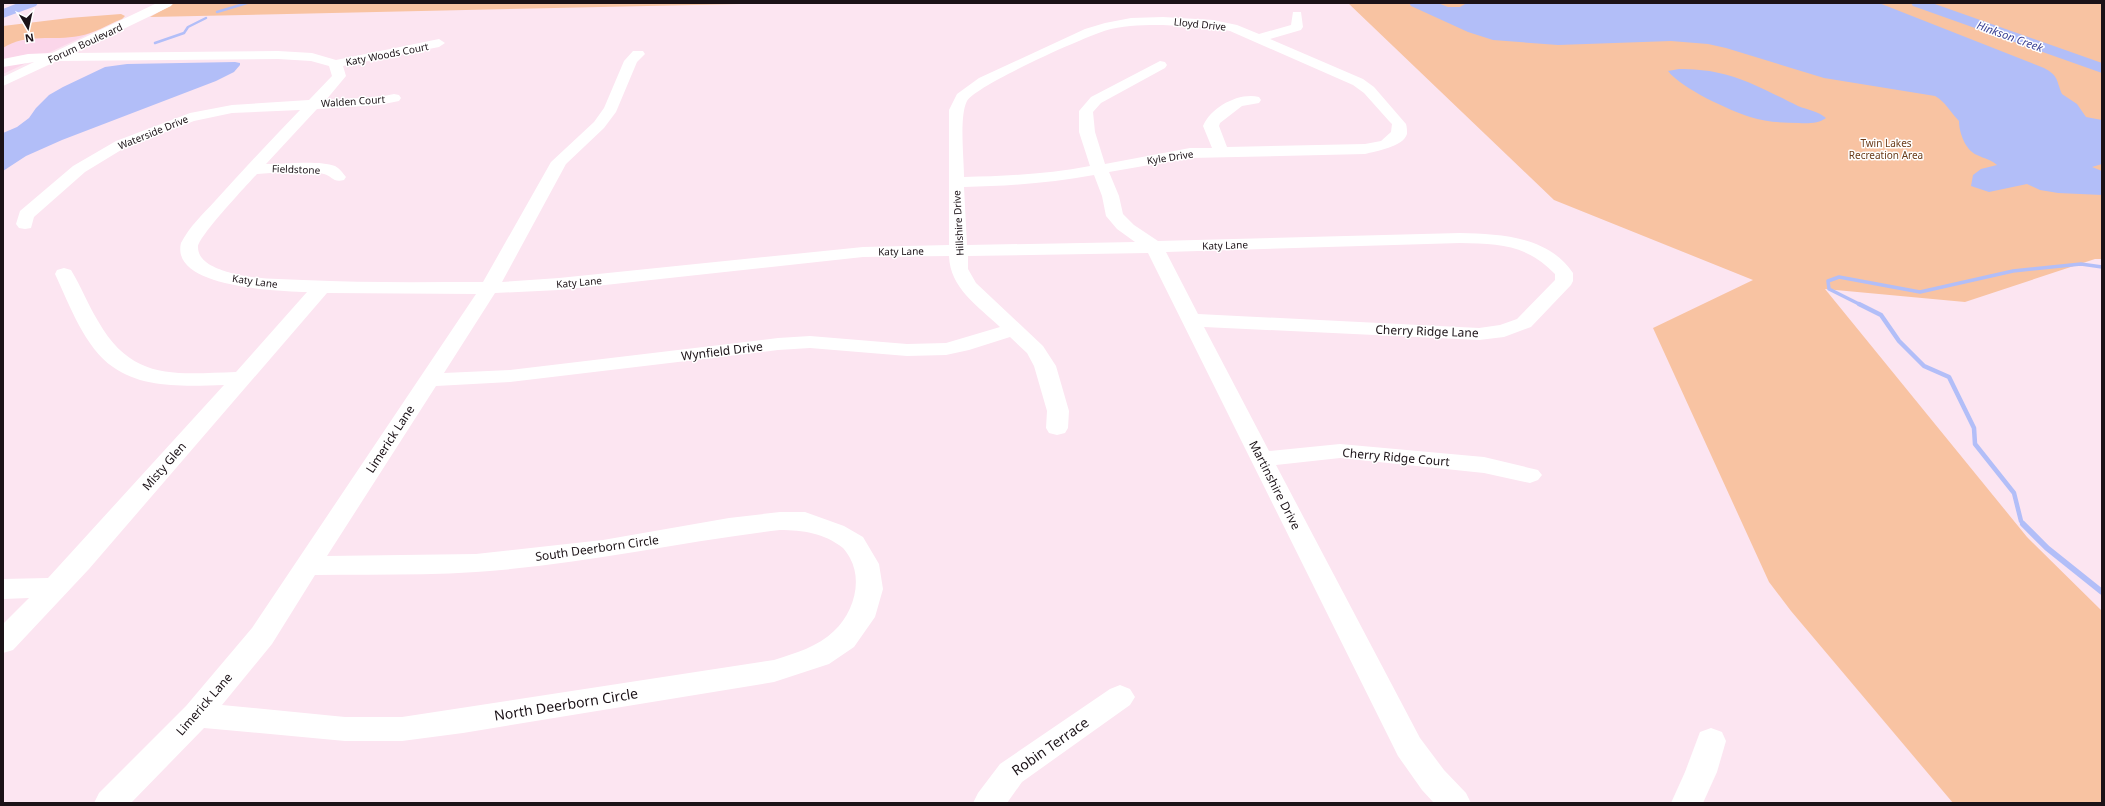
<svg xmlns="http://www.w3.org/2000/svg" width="2105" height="806" viewBox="0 0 2105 806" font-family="'Noto Sans',sans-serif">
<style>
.built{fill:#fbd6ea}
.green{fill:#f8c3a2}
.water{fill:#b2bef8}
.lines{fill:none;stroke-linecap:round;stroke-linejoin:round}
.stream-far3{stroke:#b2bef8;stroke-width:2.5}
.stream-far2{stroke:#b2bef8;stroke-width:3.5}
.stream-far1{stroke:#b2bef8;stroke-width:4.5}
.stream{stroke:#b2bef8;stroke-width:6}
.river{fill:#b2bef8;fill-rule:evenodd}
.minor{fill:#fff;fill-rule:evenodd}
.labels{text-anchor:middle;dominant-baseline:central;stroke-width:3;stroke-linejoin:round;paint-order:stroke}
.far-street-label{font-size:10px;fill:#1b1217;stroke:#fff}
.far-park-label{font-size:10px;fill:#6a3c1a;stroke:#fff}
.far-water-label{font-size:11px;font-style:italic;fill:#3d4396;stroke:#fff}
.street-label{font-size:12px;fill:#1b1217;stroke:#fff}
.near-street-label{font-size:14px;fill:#1b1217;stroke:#fff}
</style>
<rect width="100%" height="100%" fill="#fce5f1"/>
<!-- built -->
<path class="built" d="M93,32L3,74V44L58,34Z"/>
<!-- green -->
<g class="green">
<path d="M175,3H781L150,17Z"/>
<path d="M1348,3H1911L1973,23L1918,3H2102V68L2018,39L2102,70V259H2095L1965,302L1825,289L2027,537L2102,611V803H1953L1791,611L1769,582L1653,328L1753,280L1554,200Z"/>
<path d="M121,14L125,16L122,19C107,25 95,33 79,36C54,41 25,33 3,48V26L69,18Z"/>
</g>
<!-- water -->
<g class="water">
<path d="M1409,3H1438L1448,7H1460L1465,4L1475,3H1879L2044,68C2059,76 2056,80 2062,94L2077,104L2086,117L2102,120V164L2092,167L2102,171V195L2058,193L2040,190L2027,184L1989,192L1971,186L1973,175L1981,169L1997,165C1990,159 1985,159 1977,155C1965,150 1959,132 1959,121C1951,113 1945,101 1935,96L1824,78L1726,48L1708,44L1671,41L1558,45L1493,40L1468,32L1411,6Z"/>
<path d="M235,62L240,63V65L234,72L216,81L62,140L26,156L3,171V133L17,127L29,118L36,108L49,95L63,87L105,67L127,64Z"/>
<path d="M1679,69C1692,69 1707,70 1719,73C1745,78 1775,95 1798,106C1808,110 1818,111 1826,118C1820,123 1807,124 1799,123C1783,123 1766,122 1750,117C1729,110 1682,89 1668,71Z"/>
</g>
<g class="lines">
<!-- stream-far3 -->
<g class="stream-far3">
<path d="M217,12L247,3"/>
<path d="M155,43L184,33L188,27L206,18"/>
</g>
<!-- stream-far2 -->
<path class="stream-far2" d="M1861,305L1829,289L1828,281L1839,277L1920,292L2013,271L2081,264L2102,267"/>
<!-- stream-far1 -->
<path class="stream-far1" d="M1859,304L1881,315L1899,341L1924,366L1949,377L1974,428L1975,444L2014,493L2021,521L2024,525"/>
<!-- stream -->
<path class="stream" d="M2023,524L2047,548L2102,592"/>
<!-- river -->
<g class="river">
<path d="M18,3H38L36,6L3,18V9Z"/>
<path d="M1911,3H1932L2102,63V73L1913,6Z"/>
</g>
<!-- minor -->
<g class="minor">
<path d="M157,3H173L171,6L74,53L278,51L312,53L336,60L439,39L445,43L439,47L343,66L346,76L326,100L379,97L394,94L399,95L401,98L399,101L379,105L317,109L266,164C283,164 320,160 335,166C339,168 343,173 346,177L344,180C333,183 332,176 324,174C303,169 278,173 257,174C247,185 198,237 198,247C198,263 218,269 231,273C254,279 279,279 303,280C363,283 423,282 483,282L551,162L594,122L604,108L624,61L633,51H643L645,54L637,62L616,112L604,128L566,164L502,282L559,278L863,247L949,245V110L957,94L979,78L1085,29L1105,23L1131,18L1163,17L1213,20L1237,25L1259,34L1291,25L1293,12H1301L1303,27L1301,30L1270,39L1363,79L1374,87L1406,124C1407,127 1407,131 1407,134C1403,147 1376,151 1365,154L1190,158L1109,172L1119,196L1123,214L1134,225L1158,241L1460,233C1501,234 1548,236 1573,273V281L1571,285L1531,327L1504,337L1479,340L1204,327L1269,451L1340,444L1484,457L1538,470L1542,475L1538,480L1530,483L1484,473L1340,458L1276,465L1420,738L1444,770L1466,793L1471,803H1434L1422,790L1398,756L1148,253L968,256V269L976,283L1043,346L1056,366L1069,411L1068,428L1065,433L1057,435L1049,433L1046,428L1047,411L1034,366L1027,353L1010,337L969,350L946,355L907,356L810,348L778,350L510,382L436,386L327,556L476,554L603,540L729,518L780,512H805L844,526L863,537L879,564L883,589L875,617L854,647L829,664L774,682L463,733L402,741H345L204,728L131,803H94L99,793L186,706L252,628L476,294L327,293L89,569L13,650L3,653V624L29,598L3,599V579L48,578L224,385C188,386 143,389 113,367C85,348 69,304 55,274L57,270L64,268L71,270C81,286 88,305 98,321C132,381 174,374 236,372L307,292C279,291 190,288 181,255C180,252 180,246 181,243C189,227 203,214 215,201C243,170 271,140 300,110L232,113L194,121L126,147L85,172L34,217L31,228L25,229L19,228L16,224L20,211L73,166L116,141L190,113L232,105L309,100L332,76L329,66L311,61L278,59L57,61L3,86V77L34,62L3,67V59L28,54L52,53ZM1163,25L1213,28L1230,31L1353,85L1364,93L1389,121L1392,124L1391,132L1381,141L1365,144L1227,147L1219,126L1220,123L1242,106L1259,103L1261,100L1259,97C1239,92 1211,107 1203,126L1212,148H1190L1105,164L1095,132L1093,112L1101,103L1165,68L1167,65L1165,62L1160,61L1091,97L1079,111V132L1090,166C1048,174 1007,176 964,177C964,158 959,116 967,101C976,85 1090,34 1111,29C1128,25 1146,25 1163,25ZM1094,175L1102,196L1106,216L1117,229L1135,242L967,245L964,187C1008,186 1051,183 1094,175ZM1460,243C1499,244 1526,244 1555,274V280L1517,319L1500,325L1479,328L1198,314L1166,252ZM949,256C950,288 978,306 1000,327L946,343L907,344L810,336L778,338L510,370L444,373L495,293L559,290L863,257ZM780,530C803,530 824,533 843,548C846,551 848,555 850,558C863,582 853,613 834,631C818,647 795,653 774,660L402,717H345L222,705L272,644L315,575C369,574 423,576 476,572C579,565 678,542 780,530Z"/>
<path d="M1120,685L1130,689L1135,697L1130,705L1022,782L1007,803H973L978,793L1000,764L1110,689Z"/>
<path d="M1711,728L1722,732L1726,741L1717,772L1703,803H1671L1685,772L1700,732Z"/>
</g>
</g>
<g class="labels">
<!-- far-street labels -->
<g class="far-street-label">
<text transform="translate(1200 24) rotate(6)">Lloyd Drive</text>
<text transform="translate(85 43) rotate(-25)">Forum Boulevard</text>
<text transform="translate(387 54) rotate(-11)">Katy Woods Court</text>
<text transform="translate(353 101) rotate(-4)">Walden Court</text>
<text transform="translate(153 132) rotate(-22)">Waterside Drive</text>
<text transform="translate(1170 157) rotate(-9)">Kyle Drive</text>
<text transform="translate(296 169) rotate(2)">Fieldstone</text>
<text transform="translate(958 223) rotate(-93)">Hillshire Drive</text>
<text transform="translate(1225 245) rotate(-2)">Katy Lane</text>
<text transform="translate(901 251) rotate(-1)">Katy Lane</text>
<text transform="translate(255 281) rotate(8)">Katy Lane</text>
<text transform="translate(579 282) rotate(-5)">Katy Lane</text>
</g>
<!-- far-park labels -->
<g class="far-park-label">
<text x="1886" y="143">Twin Lakes<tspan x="1886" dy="12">Recreation Area</tspan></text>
</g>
<!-- far-water labels -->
<g class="far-water-label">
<text transform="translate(2010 36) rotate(20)">Hinkson Creek</text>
</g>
<!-- street labels -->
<g class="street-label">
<text transform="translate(1427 331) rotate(2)">Cherry Ridge Lane</text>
<text transform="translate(722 351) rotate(-7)">Wynfield Drive</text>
<text transform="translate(390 439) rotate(-57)">Limerick Lane</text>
<text transform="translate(1396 457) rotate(5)">Cherry Ridge Court</text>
<text transform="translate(164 466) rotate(-49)">Misty Glen</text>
<text transform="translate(1275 485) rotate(63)">Martinshire Drive</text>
<text transform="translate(597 548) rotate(-8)">South Deerborn Circle</text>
<text transform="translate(204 704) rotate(-49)">Limerick Lane</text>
</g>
<!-- near-street labels -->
<g class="near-street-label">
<text transform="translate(566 704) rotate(-9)">North Deerborn Circle</text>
<text transform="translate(1050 746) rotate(-35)">Robin Terrace</text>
</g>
</g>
<!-- border -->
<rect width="2105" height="806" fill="none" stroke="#1b1217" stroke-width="8"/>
<!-- north arrow -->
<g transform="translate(28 28) rotate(171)" stroke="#ffffff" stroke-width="3" paint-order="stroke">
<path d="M0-3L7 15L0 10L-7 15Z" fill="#1b1217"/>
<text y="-6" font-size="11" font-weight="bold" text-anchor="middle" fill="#1b1217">N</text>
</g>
</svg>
